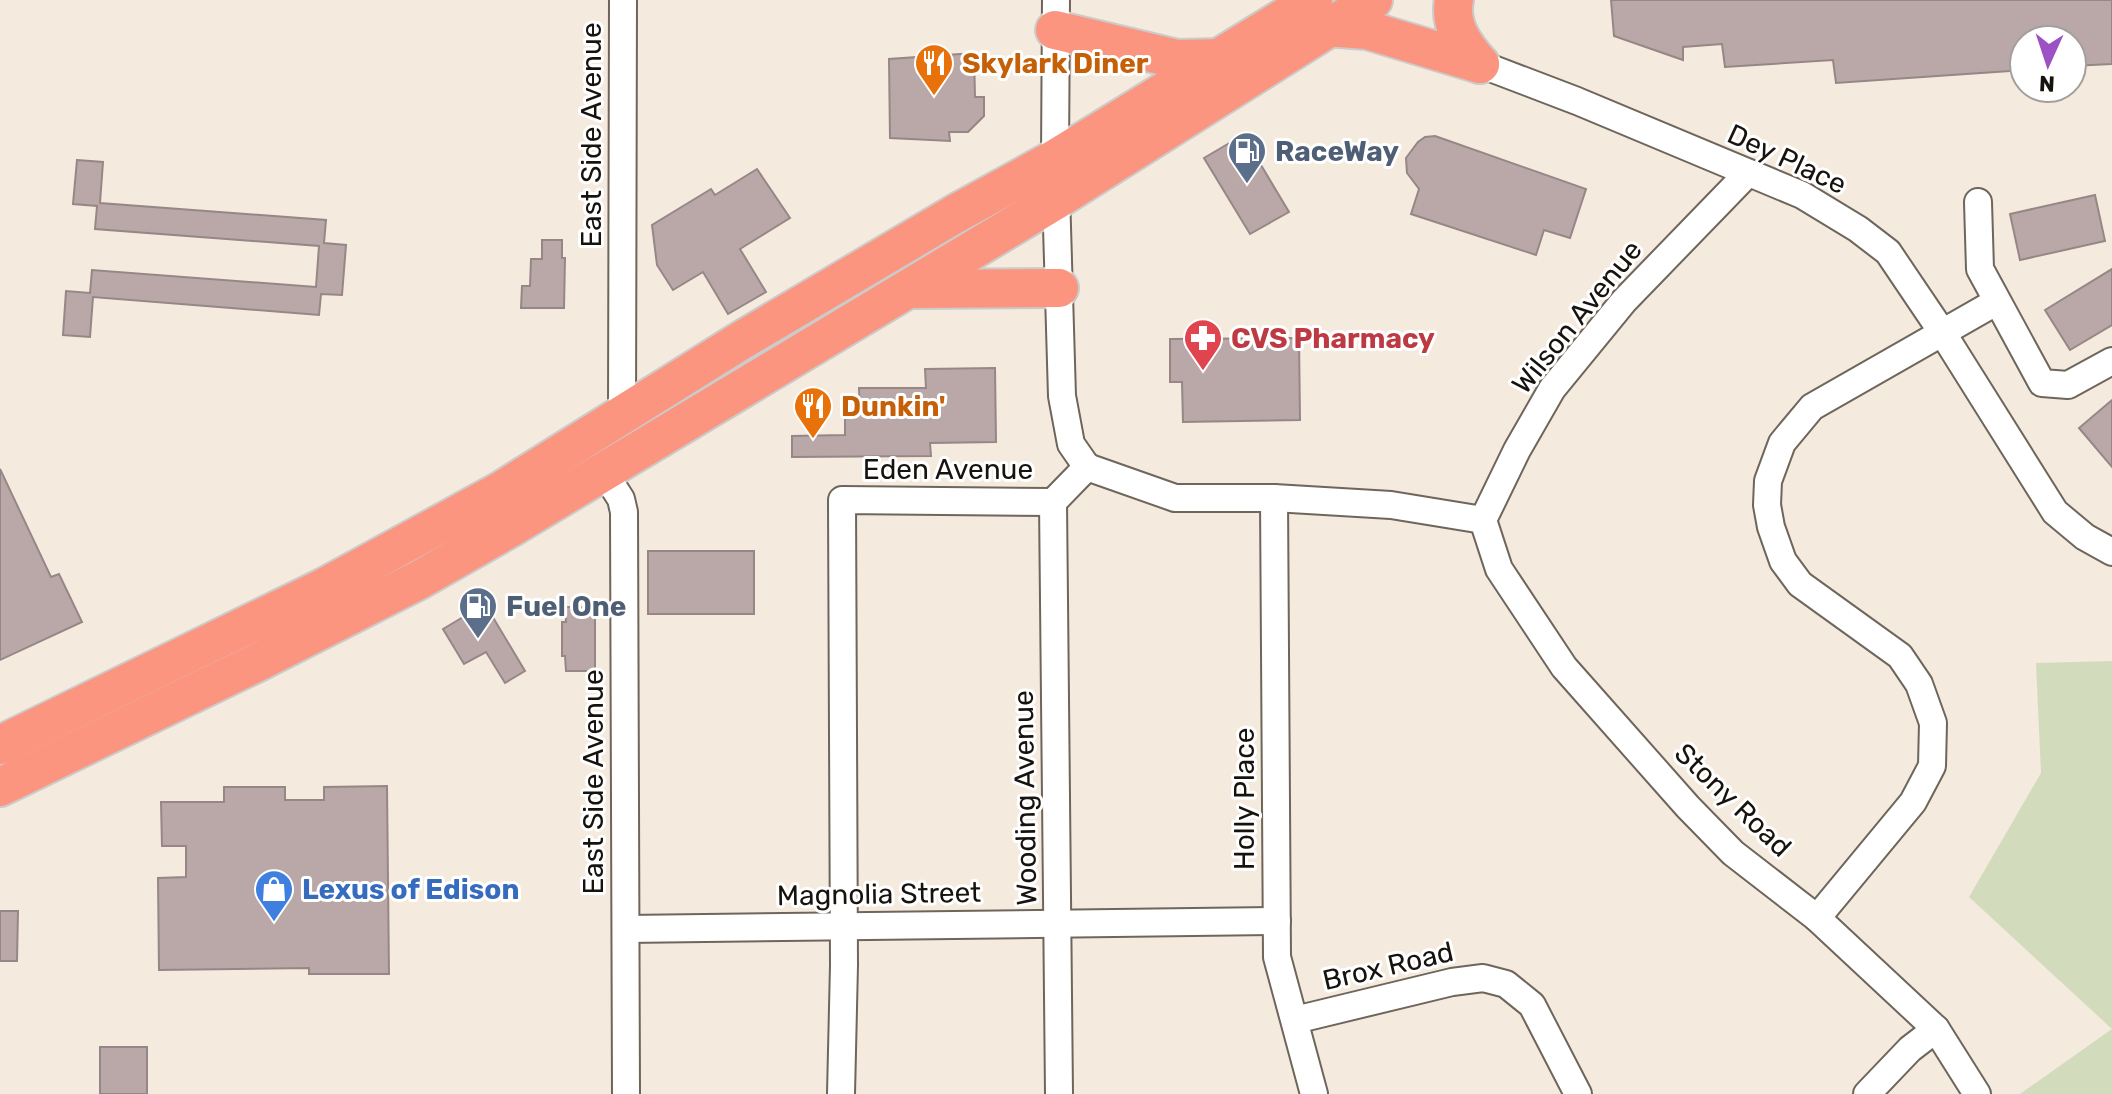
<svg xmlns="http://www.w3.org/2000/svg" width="2112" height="1094" viewBox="0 0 2112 1094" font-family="Rubik,sans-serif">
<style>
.green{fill:#d2dcbc}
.building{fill:#b9a8a7;stroke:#968786;stroke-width:2}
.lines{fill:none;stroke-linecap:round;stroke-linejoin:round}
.minor-casing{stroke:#6e655b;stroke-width:30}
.highway-casing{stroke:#cccbca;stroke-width:42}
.minor{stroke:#fff;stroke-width:26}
.highway{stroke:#fb9580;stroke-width:38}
.labels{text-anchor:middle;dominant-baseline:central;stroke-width:6;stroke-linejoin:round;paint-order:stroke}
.food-label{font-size:28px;font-weight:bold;fill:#c56008;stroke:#fff;text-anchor:start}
.street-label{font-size:28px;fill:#16120e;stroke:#fff}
.service-label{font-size:28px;font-weight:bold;fill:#4e5e75;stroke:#fff;text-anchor:start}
.health-label{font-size:28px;font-weight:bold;fill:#be3a42;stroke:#fff;text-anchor:start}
.shop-label{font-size:28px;font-weight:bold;fill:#366cbe;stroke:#fff;text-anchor:start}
</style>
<rect width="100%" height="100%" fill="#f5eade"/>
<!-- green -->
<g class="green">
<path d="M2112,661V1029L1969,897L2041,773L2036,663Z"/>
<path d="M2112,1029V1094H2020Z"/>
</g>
<!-- building -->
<g class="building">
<path d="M1611,0H2112V64L2072,66V40H2024V70L1836,83L1833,60L1725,67L1722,44L1683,47V60L1614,36Z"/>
<path d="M974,53L975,97H984V116L968,132H949L950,141L890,138L889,59Z"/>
<path d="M1243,135L1289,212L1250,234L1204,158Z"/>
<path d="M1435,136L1586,189L1570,238L1544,230L1536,255L1411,214L1419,189L1407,173L1406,158L1418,142L1425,137Z"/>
<path d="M77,160L103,162L100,203L326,220L324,243L346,245L342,295L321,294L319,315L93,297L90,337L63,335L66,291L90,293L92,270L316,287L319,246L95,229L97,206L73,204Z"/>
<path d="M757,169L790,218L740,249L766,292L728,314L703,272L673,290L657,265L652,225L711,189L715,195Z"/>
<path d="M2095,195L2105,241L2020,260L2010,214Z"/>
<path d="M542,240H562V258H565L564,308H521L522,286H530L531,259H542Z"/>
<path d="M2112,269V325L2070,350L2045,310Z"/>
<path d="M1299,338L1300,420L1183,422L1182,382H1170V339Z"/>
<path d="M995,368L996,442L930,443L931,456L792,457V436L845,435V411H860L859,388H926L925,369Z"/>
<path d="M2112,400V467L2079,428Z"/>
<path d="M0,469L51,577L59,574L82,622L0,660Z"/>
<rect x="648" y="551" width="106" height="63"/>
<path d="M485,604L525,671L505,683L486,652L464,664L443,629Z"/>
<path d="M565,607H595V671H566L565,656H562V622H566Z"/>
<path d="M387,786L389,974H309V968L159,970L158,878L186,877V846H162L161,802H224V787H285V800H324V787Z"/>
<path d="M0,911H18L17,961H0Z"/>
<rect x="100" y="1047" width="47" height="47"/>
</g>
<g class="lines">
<!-- minor casing -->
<g class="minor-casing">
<g id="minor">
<path d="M1056,0L1055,159L1062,396L1071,444L1087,467"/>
<path d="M1480,64L1577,101L1802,195L1858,229L1888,252L1942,332L2055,512L2085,537L2112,552"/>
<path d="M1978,202L1980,269L2042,383L2068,385L2112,361"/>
<path d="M622,415L623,0"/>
<path d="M605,474L621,499L624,512L626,1094"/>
<path d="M1274,498L1277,957L1314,1094"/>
<path d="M1053,502L1059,1094"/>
<path d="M1483,520L1499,569L1564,667L1688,807L1733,853L1817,918L1936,1029L1977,1094"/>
<path d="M1483,520L1517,450L1552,389L1624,301L1748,173"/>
<path d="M1817,918L1913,802L1932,766L1933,723L1919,684L1900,656L1800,584L1783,561L1771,527L1767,505L1768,481L1782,443L1812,407L1996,302"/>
<path d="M626,929L1277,921"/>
<path d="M1295,1020L1452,982L1483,978L1506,984L1532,1005L1578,1094"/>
<path d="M841,1094L844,965L842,500L1053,502L1087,467L1175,498H1274L1391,505L1483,520"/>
<path d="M1867,1094L1910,1049L1936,1029"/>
</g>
</g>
<!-- highway casing -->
<g class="highway-casing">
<g id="highway">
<path d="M1454,0C1449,26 1464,46 1480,64"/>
<path d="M1326,27L1367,30L1480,64"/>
<path d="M1055,30L1177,59L1222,58"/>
<path d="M910,289L1059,288"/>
<path d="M0,745L325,587L499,492L742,340L955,214L1055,159L1313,0"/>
<path d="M0,787L256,663L419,580L510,528L1056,200L1373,0"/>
</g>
</g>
<!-- minor -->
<use href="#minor" class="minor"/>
<!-- highway -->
<use href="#highway" class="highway"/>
</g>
<!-- icons -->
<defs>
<g id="restaurant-pin" transform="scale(2)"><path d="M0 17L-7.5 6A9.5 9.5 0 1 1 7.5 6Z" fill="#e8710a" stroke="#fff"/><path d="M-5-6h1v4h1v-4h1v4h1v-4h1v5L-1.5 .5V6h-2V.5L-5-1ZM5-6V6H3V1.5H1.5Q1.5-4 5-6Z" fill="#fff"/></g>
<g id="fuel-pin" transform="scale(2)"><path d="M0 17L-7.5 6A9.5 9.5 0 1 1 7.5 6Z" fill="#5c6f8a" stroke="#fff"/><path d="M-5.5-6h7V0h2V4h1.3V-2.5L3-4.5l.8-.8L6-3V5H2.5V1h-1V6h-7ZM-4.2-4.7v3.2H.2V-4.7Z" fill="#fff"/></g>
<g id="pharmacy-pin" transform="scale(2)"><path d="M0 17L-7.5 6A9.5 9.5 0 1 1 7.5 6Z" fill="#e0444e" stroke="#fff"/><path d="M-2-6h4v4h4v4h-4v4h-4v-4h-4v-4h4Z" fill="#fff"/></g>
<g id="shop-pin" transform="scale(2)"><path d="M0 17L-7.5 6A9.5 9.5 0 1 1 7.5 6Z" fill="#3f7fe0" stroke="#fff"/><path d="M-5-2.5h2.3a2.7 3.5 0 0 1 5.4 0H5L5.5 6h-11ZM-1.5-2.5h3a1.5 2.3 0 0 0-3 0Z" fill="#fff"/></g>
</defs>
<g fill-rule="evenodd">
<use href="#restaurant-pin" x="934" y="63"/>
<use href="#fuel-pin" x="1247" y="151"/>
<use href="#pharmacy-pin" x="1203" y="338"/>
<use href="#restaurant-pin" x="813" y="406"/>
<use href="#fuel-pin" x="478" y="606"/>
<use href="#shop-pin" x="274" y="889"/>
</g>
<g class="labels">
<!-- food labels -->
<g class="food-label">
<text x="962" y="63">Skylark Diner</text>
<text x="841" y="406">Dunkin'</text>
</g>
<!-- street labels -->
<g class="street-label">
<text transform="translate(591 135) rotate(-90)">East Side Avenue</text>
<text transform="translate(1787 159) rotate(25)">Dey Place</text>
<text transform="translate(1577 317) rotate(-51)">Wilson Avenue</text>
<text x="948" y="469">Eden Avenue</text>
<text transform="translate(593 782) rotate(-90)">East Side Avenue</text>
<text transform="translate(1025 798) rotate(-91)">Wooding Avenue</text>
<text transform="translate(1244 799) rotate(-90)">Holly Place</text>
<text transform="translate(1733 800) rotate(44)">Stony Road</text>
<text transform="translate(879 894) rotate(-1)">Magnolia Street</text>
<text transform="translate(1388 966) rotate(-13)">Brox Road</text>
</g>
<!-- service labels -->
<g class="service-label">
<text x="1275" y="151">RaceWay</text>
<text x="506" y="606">Fuel One</text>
</g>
<!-- health labels -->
<g class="health-label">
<text x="1231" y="338">CVS Pharmacy</text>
</g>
<!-- shop labels -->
<g class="shop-label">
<text x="302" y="889">Lexus of Edison</text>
</g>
</g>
<!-- north arrow -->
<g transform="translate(2048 64) rotate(183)"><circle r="38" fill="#ffffff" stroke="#a2a09f" stroke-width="2"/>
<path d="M0-6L14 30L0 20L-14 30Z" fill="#9c52c4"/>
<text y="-12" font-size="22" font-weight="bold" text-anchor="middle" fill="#16120e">N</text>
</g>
</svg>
